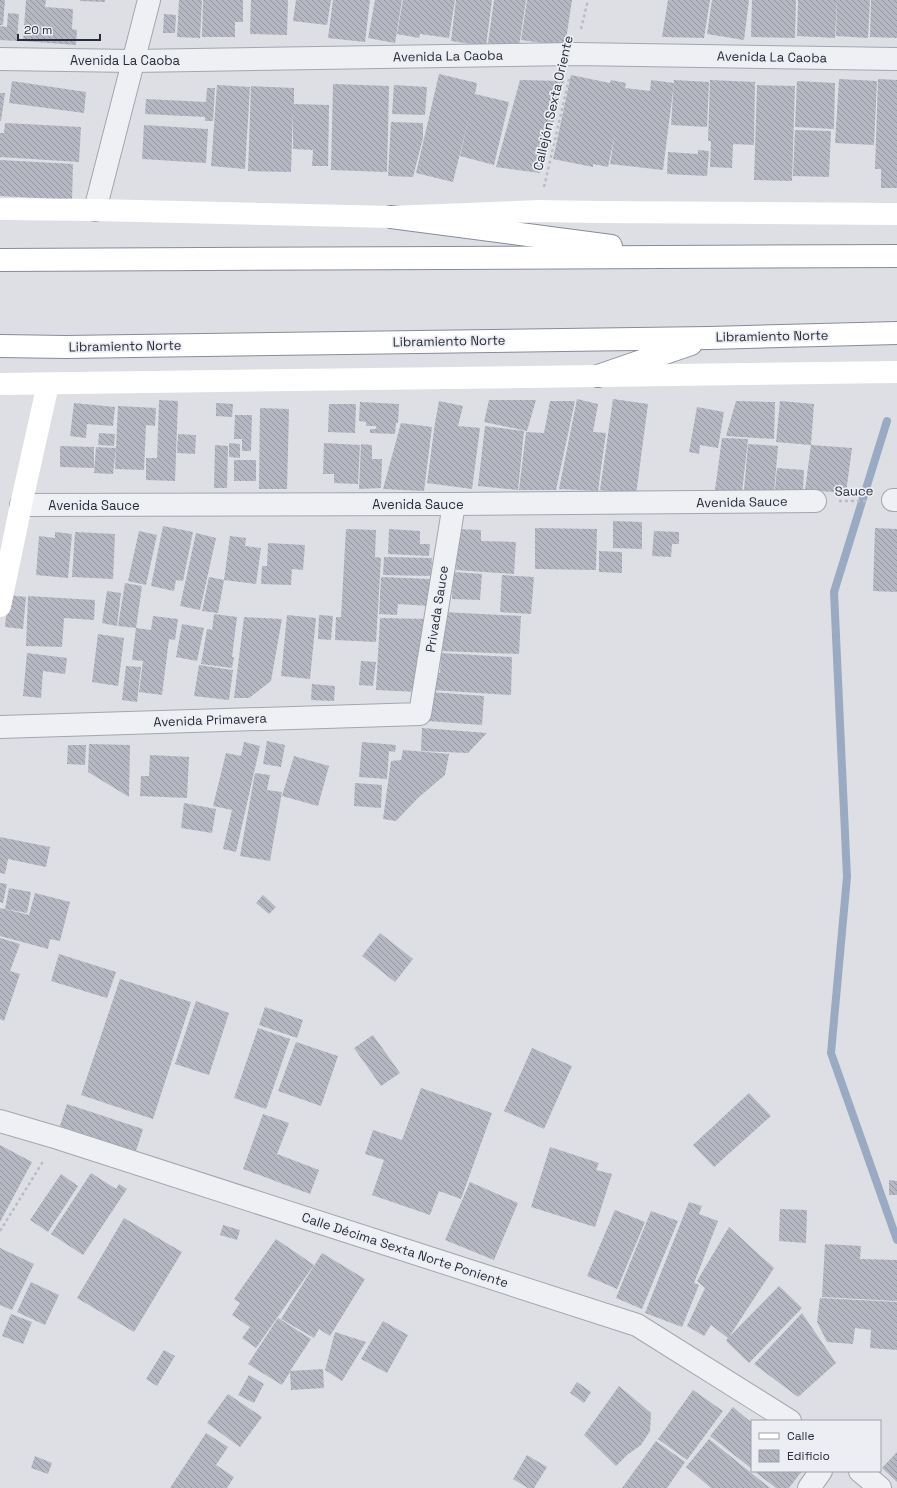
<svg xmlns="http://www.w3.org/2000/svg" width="897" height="1488" viewBox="0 0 897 1488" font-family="'Space Grotesk',sans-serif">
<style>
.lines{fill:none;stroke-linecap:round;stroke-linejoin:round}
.stream{stroke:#9aaac3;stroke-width:8}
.building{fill:url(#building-back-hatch)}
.street-casing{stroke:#a3a6af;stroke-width:24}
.highway-casing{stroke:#858c9b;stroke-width:24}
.path{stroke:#bbbdc4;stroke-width:2.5;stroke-dasharray:3 3;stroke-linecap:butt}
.street{stroke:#eff0f4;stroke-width:22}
.secondary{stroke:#fff;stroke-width:22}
.highway{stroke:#fff;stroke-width:22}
.labels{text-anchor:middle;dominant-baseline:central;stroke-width:3.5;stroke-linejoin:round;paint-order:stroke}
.street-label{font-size:13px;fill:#282d3b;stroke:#eceef3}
</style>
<defs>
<pattern id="building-back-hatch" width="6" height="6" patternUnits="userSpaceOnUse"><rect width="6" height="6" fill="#b5b8c2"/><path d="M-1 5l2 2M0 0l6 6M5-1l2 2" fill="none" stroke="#93969f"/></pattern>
</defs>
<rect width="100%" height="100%" fill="#dddfe5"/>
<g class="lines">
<!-- stream -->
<path class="stream" d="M887,421L834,592L847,877L831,1053L897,1240"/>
</g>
<!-- building -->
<g class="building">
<path d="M0,0H5L3,25H0Z"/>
<path d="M26,0H46L45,7L73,9L72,29L77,30L76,45L23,41Z"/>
<path d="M80,0H105V2L80,1Z"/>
<path d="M179,0H202L200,38L177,37Z"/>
<path d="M203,0H243V22H235V37H202Z"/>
<path d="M251,0H288L287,35L250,34Z"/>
<path d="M296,0H331L327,25L293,21Z"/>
<path d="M333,0H370L365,42L328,38Z"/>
<path d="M375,0H402L395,43L368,38Z"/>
<path d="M403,0H455L449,38L420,34L419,38L397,34Z"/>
<path d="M456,0H492L486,46L451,41Z"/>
<path d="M494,0H526L519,47L488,43Z"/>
<path d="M527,0H572L565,46L521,40Z"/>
<path d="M668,0H710L704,38L662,37Z"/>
<path d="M712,0H749L744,40L707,34Z"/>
<path d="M752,0H796L795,38L751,37Z"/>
<path d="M798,0H837L835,38L797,36Z"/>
<path d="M837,0H870L868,38L836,36Z"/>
<path d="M871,0H897V38L870,37Z"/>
<path d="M8,13L19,14L17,41L0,40V26L7,27Z"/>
<path d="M164,14L176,15L175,33H163Z"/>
<path d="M439,74L477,83L475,94L509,102L494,165L460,156L470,113L453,182L416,173Z"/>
<path d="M571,75L610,83L611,80L626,83L625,88L650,91L651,80L674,83L663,170L610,164L615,134L608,167L593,164V167L553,159Z"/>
<path d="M839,79L877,81L874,145L835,143Z"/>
<path d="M878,79L897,80V188H881V169H875Z"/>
<path d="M520,80L564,81L540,173L496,167Z"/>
<path d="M674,80L709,82L707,127L671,125Z"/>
<path d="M710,80L755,82L754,145L733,144L732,168L710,167L711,141H708Z"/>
<path d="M12,81L86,92L84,113L9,103Z"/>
<path d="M797,81L835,83L834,129L795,127Z"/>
<path d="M333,84L389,86L387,172L331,170Z"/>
<path d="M217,85L250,87L245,169L211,166Z"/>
<path d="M394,85L427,87L425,115L392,114Z"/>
<path d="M757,85L795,86L792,181L754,180Z"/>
<path d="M251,86L294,88V104L329,105L328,166H312L313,150L293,149V111L291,172L248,171Z"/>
<path d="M207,88H215L213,121H205V117L145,114L146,99L206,102Z"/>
<path d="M0,93H5L1,121L0,120Z"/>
<path d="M391,122L423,123V138L413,177L388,176Z"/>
<path d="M5,123L81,127L79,162L0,157V133H4Z"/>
<path d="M144,125L208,129L206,163L142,159Z"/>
<path d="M795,130L831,131L829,177L793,176Z"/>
<path d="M698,150L709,151L707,176L667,174L668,152L698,154Z"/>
<path d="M0,160L73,164L72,200L0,196Z"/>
<path d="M577,399L598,404L593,432L606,433L598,491L559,489Z"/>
<path d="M613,399L648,404L636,495L600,490Z"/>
<path d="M159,400L178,401L175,481L146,480V458H157Z"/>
<path d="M489,400H536L527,431L484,422Z"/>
<path d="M439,401L463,406L458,426L480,428L472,489L427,483L435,423Z"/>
<path d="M550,401H575L556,490H519L526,432L544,433Z"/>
<path d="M736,401L775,402L774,439L726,436Z"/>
<path d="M780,401L814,404L811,445L776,442Z"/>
<path d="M360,402L399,404L398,423H396L395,434L370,433V429H376V426H366V422L359,421Z"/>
<path d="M74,403L115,407L113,426L87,424L86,438L70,436Z"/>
<path d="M216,403L233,404L232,417L216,416Z"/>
<path d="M329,404H356L355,433L328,432Z"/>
<path d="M118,406L156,408L155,426L146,425L144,470L115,469Z"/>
<path d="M697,407L724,412L718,448L700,445L699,454L689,452Z"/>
<path d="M260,408L289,409L287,489H259Z"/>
<path d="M235,415H252L251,451H242V439H234Z"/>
<path d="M401,423L432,427L424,491L383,489Z"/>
<path d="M485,426L524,431L518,490L478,486Z"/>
<path d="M99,433L115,434L114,446L98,445Z"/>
<path d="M178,434L196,435L195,454L177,453Z"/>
<path d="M722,438L748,439L742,492L715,490Z"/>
<path d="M229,443L240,444V458L229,457Z"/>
<path d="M324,443L360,445L358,484L334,483V474H323Z"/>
<path d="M361,444L372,445V459H382L381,488L359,489Z"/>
<path d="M748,444L778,446L774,493L744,490Z"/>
<path d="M215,445L228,446L227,488H214Z"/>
<path d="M811,445L852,448L846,493L805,490Z"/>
<path d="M60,446L94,447V468L60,467Z"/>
<path d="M96,447L116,448L113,474L94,473Z"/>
<rect x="234" y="460" width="22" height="21"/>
<path d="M777,468L804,470L803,491L775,490Z"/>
<path d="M613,521L642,522V549L613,548Z"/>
<path d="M163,526L193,532L183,581L176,580L174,591L151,586Z"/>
<path d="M535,528L597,529L596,570L535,569Z"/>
<path d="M875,528L897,529V592L873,591Z"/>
<path d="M346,529L376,530L375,557L381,558L376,642L335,640L336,617H341Z"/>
<path d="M389,529L420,531V544H430L429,556L388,554Z"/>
<path d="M458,529L481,530V541L516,542L514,574L456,570Z"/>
<path d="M139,531L157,535L146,585L128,581Z"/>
<path d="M654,531L679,532V544H672L671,557L652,556Z"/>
<path d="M55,532L72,534L68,578L36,575L39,536L55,538Z"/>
<path d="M75,532L115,534L113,579L72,577Z"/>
<path d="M196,533L216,538L200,610L180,606Z"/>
<path d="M230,536L246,538L245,546L261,548L256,584L224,580Z"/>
<path d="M268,543L305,545L303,570L292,569L291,585L261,584L262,566H267Z"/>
<path d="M599,551L622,552V573L599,572Z"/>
<path d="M384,557L432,558L431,576L383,575Z"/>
<path d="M453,572L482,574L480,600L452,599Z"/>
<path d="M502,575L534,577L531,614L500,612Z"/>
<path d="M209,577L224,580L218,613L202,611Z"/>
<path d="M381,577L430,579L429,606L398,604L397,615L379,614Z"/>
<path d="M125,583L142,586L136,628L118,626Z"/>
<path d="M107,591L121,593L117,626L102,623Z"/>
<path d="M8,595L26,597L23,629L5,627Z"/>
<path d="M28,596L95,600L94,620L64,618L62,647L26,646Z"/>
<path d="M443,612L521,616L519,654L441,651Z"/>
<path d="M214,614L237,617L232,657H234L232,668L201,664L207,629L212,630Z"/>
<path d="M287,615L316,618L310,679L281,676Z"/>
<path d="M319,615L333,616L331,640L318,639Z"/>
<path d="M153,616L178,619L175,640L169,639L162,695L139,692L143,661L132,660L136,628L151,630Z"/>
<path d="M244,617L282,619L271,681L249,698H234Z"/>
<path d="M380,618L429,619L418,692L376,690Z"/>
<path d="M182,624L204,628L197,661L176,657Z"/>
<path d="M98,634L124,638L118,686L92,682Z"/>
<path d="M27,653L67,658L65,674L43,671L41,698L23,696Z"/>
<path d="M441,653L512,657L511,695L432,690L433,673H440Z"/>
<path d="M361,661L376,662L373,686L359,685Z"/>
<path d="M199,665L233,670L229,700L194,696Z"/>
<path d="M126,666L141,667L137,702L122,700Z"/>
<path d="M312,684L335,686L334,701L311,700Z"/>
<path d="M430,692L484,696L482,725L428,721Z"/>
<path d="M422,728L487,733L468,753L421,751Z"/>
<path d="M267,741L285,745L281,767L263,764Z"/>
<path d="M244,742L260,746L236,852L223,849L232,810L213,806L226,753L241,756Z"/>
<path d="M362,742L396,745L395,752L389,751L387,779L359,777Z"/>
<path d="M89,744L130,745L129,797L88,772Z"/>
<path d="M68,745H86L85,765L67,764Z"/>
<path d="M403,750L449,754L445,775L419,797L396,821L383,819L391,761L401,760Z"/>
<path d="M150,755L189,757L187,798L140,796L141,776H149Z"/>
<path d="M294,756L329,766L318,806L282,796Z"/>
<path d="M255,773L270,775L267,790L282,792L270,861L240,856Z"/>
<path d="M355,783L382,785L381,808L354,806Z"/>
<path d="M184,803L216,809L212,833L181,828Z"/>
<path d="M0,837L50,847L46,867L8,859L5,874L0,873Z"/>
<path d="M0,883L7,884L3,903L0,902Z"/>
<path d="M9,888L31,892L27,913L5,909Z"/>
<path d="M35,893L70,902L60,941L50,939L48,949L0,936V908L29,915Z"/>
<path d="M263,895L276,907L269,914L256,903Z"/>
<path d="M380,933L413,959L395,982L362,956Z"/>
<path d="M0,938L20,944L10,971L20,974L4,1021L0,1019Z"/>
<path d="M59,954L116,972L107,998L51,981Z"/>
<path d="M120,979L191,1002L153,1119L81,1095Z"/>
<path d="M196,1001L229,1013L209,1075L175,1064Z"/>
<path d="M265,1007L303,1020L297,1038L259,1025Z"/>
<path d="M258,1028L290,1039L266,1109L234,1098Z"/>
<path d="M373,1035L400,1073L381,1086L354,1048Z"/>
<path d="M296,1042L338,1056L321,1106L278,1091Z"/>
<path d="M532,1048L572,1066L544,1129L504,1111Z"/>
<path d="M421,1088L492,1113L461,1199L439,1191L430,1215L372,1195L384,1160L365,1154L373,1130L402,1140Z"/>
<path d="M749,1093L771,1116L714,1167L693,1145Z"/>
<path d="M67,1104L143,1129L136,1151L60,1126Z"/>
<path d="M263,1114L289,1123L277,1154L319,1170L310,1194L243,1169Z"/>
<path d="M0,1145L32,1162L0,1222Z"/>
<path d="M550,1147L599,1163L596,1170L612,1174L595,1227L531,1207Z"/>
<path d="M91,1173L116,1189L119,1184L127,1189L83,1255L51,1234Z"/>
<path d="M61,1174L78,1186L48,1232L30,1220Z"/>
<path d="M889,1180L897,1181V1195H889Z"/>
<path d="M470,1182L518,1203L494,1260L445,1240Z"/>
<path d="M689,1202L702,1206L699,1214L718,1221L694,1283L699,1285L682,1327L645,1313Z"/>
<path d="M780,1209L807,1210L806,1243L779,1241Z"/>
<path d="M615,1210L645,1222L617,1289L587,1276Z"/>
<path d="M651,1211L678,1221L642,1309L616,1298Z"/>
<path d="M124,1218L182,1252L134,1332L77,1298Z"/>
<path d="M223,1225L240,1230L237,1240L220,1235Z"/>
<path d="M729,1227L774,1268L729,1337L779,1286L802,1308L749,1363L726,1341L728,1338L711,1325L704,1336L687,1326L705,1288L697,1281Z"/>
<path d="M276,1239L314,1265L256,1348L242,1338L250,1327L232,1315L240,1303L234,1299Z"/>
<path d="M825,1244L861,1246L860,1259L897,1260V1301L822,1297Z"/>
<path d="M0,1248L34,1264L12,1310L0,1305Z"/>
<path d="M322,1253L365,1279L330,1336L319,1329L314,1338L281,1319Z"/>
<path d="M31,1282L59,1295L45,1325L17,1312Z"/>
<path d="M820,1298L897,1302V1350L870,1348L871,1330L855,1328L853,1344L827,1342L817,1322Z"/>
<path d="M802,1313L836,1363L798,1397L754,1364Z"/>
<path d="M11,1314L32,1322L23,1344L2,1336Z"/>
<path d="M278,1318L311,1339L290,1371L323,1369L324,1388L291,1390L290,1372L282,1385L248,1364Z"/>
<path d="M383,1321L408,1335L387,1373L361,1359Z"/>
<path d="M335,1332L366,1342L342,1381L325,1370Z"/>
<path d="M164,1350L175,1356L157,1386L146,1379Z"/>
<path d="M249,1375L264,1384L254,1403L238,1395Z"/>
<path d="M577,1382L591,1392L584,1403L570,1393Z"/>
<path d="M619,1386L651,1413L650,1431L641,1445L627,1455L616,1466L584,1435Z"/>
<path d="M693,1390L723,1411L687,1460L658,1439Z"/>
<path d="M228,1394L262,1417L240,1447L207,1423Z"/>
<path d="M733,1407L752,1423V1469L710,1436Z"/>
<path d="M206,1433L228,1447L216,1465L234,1477L227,1488H170Z"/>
<path d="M709,1439L770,1488H711L686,1467Z"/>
<path d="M656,1441L685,1462L667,1488H622Z"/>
<path d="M897,1452V1482L882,1468Z"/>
<path d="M527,1455L547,1467L534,1488H528L513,1479Z"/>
<path d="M35,1456L52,1463L48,1474L31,1468Z"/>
<path d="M754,1471H802L789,1488H776Z"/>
</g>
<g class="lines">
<!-- street casing -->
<g class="street-casing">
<g id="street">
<path d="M0,59L133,61L575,54L897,59"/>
<path d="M95,210L149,0"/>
<path d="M893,500H897"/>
<path d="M21,505L454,504L815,501"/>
<path d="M0,727L420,714L454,504"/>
<path d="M0,1121L58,1138L637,1325L790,1421"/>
<path d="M860,1471L880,1488"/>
<path d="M809,1488L821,1471"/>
</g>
</g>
<!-- highway casing -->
<g class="highway-casing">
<g id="highway">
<path d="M391,217L611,246"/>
<path d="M0,260L897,256"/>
<path d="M0,346L66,347L709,338L897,333"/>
<path d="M598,376L691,344"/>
</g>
</g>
<!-- path -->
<g class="path">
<path d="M581,29L588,0"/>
<path d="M544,187L569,79"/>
<path d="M839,501H868"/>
<path d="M0,1231L44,1160"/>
</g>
<!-- street -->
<use href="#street" class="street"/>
<!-- secondary -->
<g class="secondary">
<path d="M0,209L95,210L391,217L539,211L598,212L897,214"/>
<path d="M0,384L897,372"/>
<path d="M0,606L21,505L48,384"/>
</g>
<!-- highway -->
<use href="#highway" class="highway"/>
</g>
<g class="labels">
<!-- street labels -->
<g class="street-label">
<text transform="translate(448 56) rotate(-1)">Avenida La Caoba</text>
<text transform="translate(772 57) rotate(1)">Avenida La Caoba</text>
<text x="125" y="60">Avenida La Caoba</text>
<text transform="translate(553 103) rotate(-77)">Callejón Sexta Oriente</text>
<text transform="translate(772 336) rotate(-1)">Libramiento Norte</text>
<text transform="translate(449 341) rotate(-1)">Libramiento Norte</text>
<text transform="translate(125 346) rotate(-1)">Libramiento Norte</text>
<text transform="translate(854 491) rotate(-1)">Sauce</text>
<text transform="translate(742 502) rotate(-1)">Avenida Sauce</text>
<text x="418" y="504">Avenida Sauce</text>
<text x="94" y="505">Avenida Sauce</text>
<text transform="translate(437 609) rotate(-81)">Privada Sauce</text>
<text transform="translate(210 720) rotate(-2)">Avenida Primavera</text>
<text transform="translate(405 1250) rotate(18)">Calle Décima Sexta Norte Poniente</text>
</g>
</g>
<!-- legend -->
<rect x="751" y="1420" width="130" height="52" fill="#eceef3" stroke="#9ea1a9"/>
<rect x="759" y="1433" width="20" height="6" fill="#ffffff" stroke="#9ea1a9"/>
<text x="787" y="1440" font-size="12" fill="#282d3b">Calle</text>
<rect x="759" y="1450" width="20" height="12" fill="url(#building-back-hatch)" stroke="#9ea1a9"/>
<text x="787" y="1460" font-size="12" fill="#282d3b">Edificio</text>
<!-- scale -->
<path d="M18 34v6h82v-6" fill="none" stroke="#282d3b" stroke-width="2"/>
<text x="24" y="34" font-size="12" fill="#282d3b" stroke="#eceef3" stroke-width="3" paint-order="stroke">20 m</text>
</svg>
